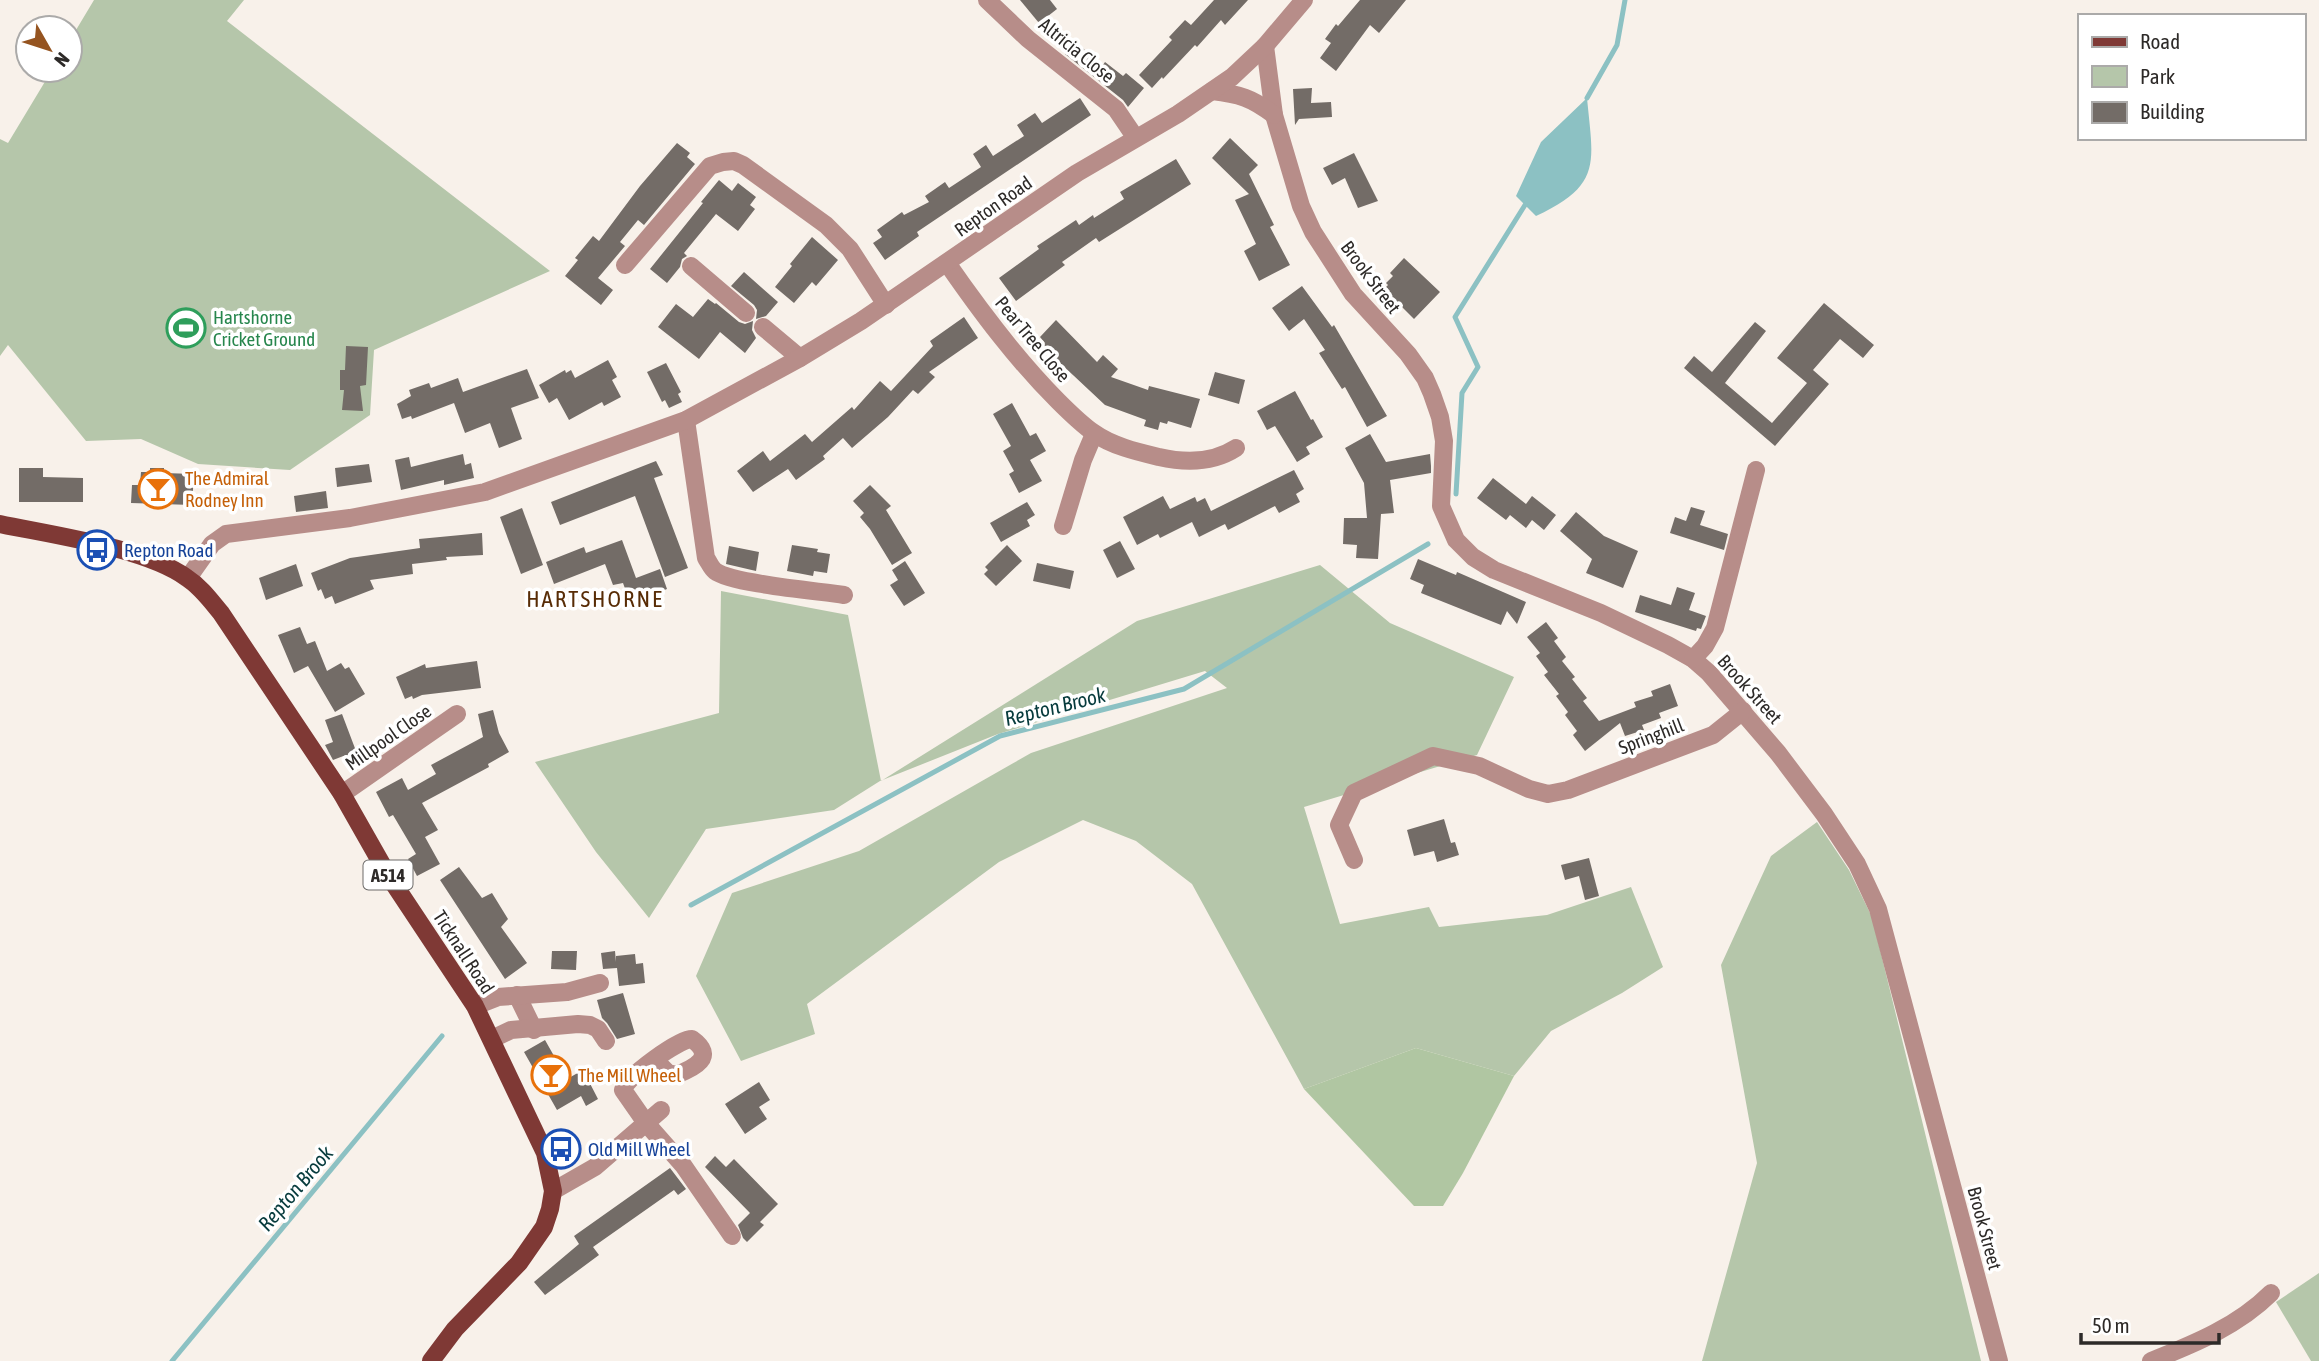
<svg xmlns="http://www.w3.org/2000/svg" width="2319" height="1361" viewBox="0 0 2319 1361" font-family="'Asap Condensed',sans-serif">
<style>
.green{fill:#b5c6aa}
.forest{fill:#b0c6a2}
.water{fill:#8cc1c3}
.lines{fill:none;stroke-linecap:round;stroke-linejoin:round}
.stream{stroke:#8cc1c3;stroke-width:5}
.building{fill:#736c67}
.minor{stroke:#b78d89;stroke-width:18}
.major{stroke:#7f3935;stroke-width:18}
.labels{text-anchor:middle;dominant-baseline:central;stroke-width:7;stroke-linejoin:round;paint-order:stroke}
.shield{fill:#fff;stroke:#6c6a68;stroke-width:2}
.shield-label{font-size:18px;font-weight:bold;fill:#2d2a28}
.street-label{font-size:19px;fill:#2d2a28;stroke:#fff}
.leisure-label{font-size:19px;fill:#27864d;stroke:#fff;text-anchor:start}
.food-label{font-size:19px;fill:#c56008;stroke:#fff;text-anchor:start}
.transit-label{font-size:19px;fill:#164399;stroke:#fff;text-anchor:start}
.water-label{font-size:21px;font-style:italic;fill:#073b3d;stroke:#fff}
.quarter-label{font-size:23px;letter-spacing:2px;fill:#582c06;stroke:#fff}
</style>
<rect width="100%" height="100%" fill="#f8f1ea"/>
<!-- green -->
<g class="green">
<path d="M94,0H244L227,21L550,271L374,350L370,415L290,470L198,464L141,439L86,441L8,345L0,356V139L8,143L52,70H70V40Z"/>
<path d="M1320,565L1390,623L1514,677L1477,755L1304,807L1340,924L1429,907L1439,927L1547,915L1631,887L1663,967L1622,993L1551,1031L1514,1076L1416,1048L1304,1089L1192,884L1136,841L1083,820L999,862L807,1004L815,1034L741,1061L696,976L732,893L859,851L1031,753L1227,688L1205,671L998,734L880,781L834,810L706,829L649,918L596,852L535,762L719,713L721,591L848,615L881,781L1137,621Z"/>
<path d="M1817,822L1849,870L1872,917L1981,1361H1702L1757,1163L1721,965L1771,856Z"/>
<path d="M2319,1273V1361H2311L2276,1302Z"/>
</g>
<!-- forest -->
<path class="forest" d="M1416,1048L1514,1076L1463,1173L1443,1206H1414L1304,1089Z"/>
<!-- water -->
<path class="water" d="M1587,98C1593,162 1603,185 1536,216L1516,196L1541,142Z"/>
<g class="lines">
<!-- stream -->
<g class="stream">
<path d="M1587,98L1617,45L1625,0"/>
<path d="M1456,494L1462,393L1478,367L1455,317L1525,205"/>
<path d="M691,905L1000,736L1184,689L1428,544"/>
<path d="M172,1361L442,1036"/>
</g>
</g>
<!-- building -->
<g class="building">
<path d="M1020,0H1050L1057,9L1039,23Z"/>
<path d="M1214,0H1248L1225,25L1221,20L1197,47L1195,45L1163,79L1162,77L1152,88L1139,75L1172,40L1169,37L1185,20L1191,25Z"/>
<path d="M1360,0H1406L1379,33L1370,25L1336,71L1320,58L1331,43L1325,39L1336,24L1338,26Z"/>
<path d="M1074,41L1103,65L1105,62L1123,76L1126,73L1144,88L1128,107L1123,100L1065,54Z"/>
<path d="M1312,88L1311,103L1331,102L1332,117L1299,119L1295,125L1293,89Z"/>
<path d="M1080,98L1091,115L917,232L919,236L885,260L873,243L882,237L877,230L902,212L904,215L929,202L925,196L945,182L949,188L981,167L973,154L986,145L993,156L1024,136L1017,125L1035,113L1042,123Z"/>
<path d="M1230,138L1258,165L1249,174L1274,225L1270,227L1290,265L1259,281L1244,251L1256,244L1235,200L1249,194L1212,158Z"/>
<path d="M677,143L690,153L687,157L695,164L644,225L638,220L620,242L625,246L598,278L613,290L601,305L565,276L578,260L575,258L593,236L599,241L640,186Z"/>
<path d="M1354,153L1378,201L1358,208L1345,178L1332,185L1323,168Z"/>
<path d="M1176,159L1191,184L1099,242L1096,238L1062,262L1065,265L1016,301L999,278L1039,249L1037,246L1076,220L1079,225L1093,215L1094,218L1124,199L1120,192Z"/>
<path d="M719,180L732,191L738,183L756,197L750,205L755,209L738,231L716,214L684,253L687,256L682,259L680,267L667,283L650,269L703,203L701,202Z"/>
<path d="M812,237L838,260L816,286L812,282L794,303L775,287L792,266L790,264Z"/>
<path d="M1404,258L1440,292L1414,319L1388,293L1390,291L1386,287L1388,285L1386,283L1393,276L1390,273Z"/>
<path d="M744,272L778,302L766,316L756,319L757,310L754,305L731,286Z"/>
<path d="M1302,286L1332,327L1334,325L1387,416L1367,427L1345,387L1342,389L1319,353L1325,350L1304,319L1289,331L1272,308Z"/>
<path d="M708,299L715,304L716,303L739,322L745,324L753,321L752,330L756,338L745,353L720,332L699,359L658,327L676,304L693,317Z"/>
<path d="M1824,303L1874,345L1863,358L1840,339L1813,370L1829,384L1775,446L1684,368L1694,356L1712,372L1755,322L1766,331L1725,383L1772,423L1807,383L1777,358Z"/>
<path d="M964,317L978,338L929,372L935,377L918,394L913,390L888,417L852,448L843,438L823,456L825,459L796,480L788,469L753,492L737,471L763,451L770,461L805,434L812,442L852,407L854,410L880,381L891,391L933,346L930,341Z"/>
<path d="M1056,320L1097,362L1103,355L1118,369L1111,377L1148,390L1149,386L1200,399L1191,428L1168,421L1167,424L1160,422L1158,430L1144,426L1146,420L1105,405L1042,346L1045,343L1040,337Z"/>
<path d="M346,346L368,347L366,385L360,386L363,411L342,410L344,390H340V370H345Z"/>
<path d="M608,360L617,377L612,380L621,397L604,406L602,402L569,420L557,398L549,403L539,385L565,370L566,373L571,370L575,378Z"/>
<path d="M666,363L681,392L678,394L682,402L669,408L665,400L662,402L647,372Z"/>
<path d="M527,369L539,398L511,408L522,439L499,448L490,423L465,433L454,403L412,419L411,416L402,419L397,404L411,396L409,390L429,383L431,388L458,378L463,392Z"/>
<path d="M1215,372L1245,380L1239,404L1208,395Z"/>
<path d="M1295,391L1311,420L1313,419L1323,437L1306,447L1310,454L1297,462L1275,426L1267,430L1257,411Z"/>
<path d="M1012,403L1030,436L1036,433L1046,451L1030,460L1042,481L1019,493L1009,474L1014,471L1003,451L1011,446L993,414Z"/>
<path d="M1370,434L1386,462L1430,454L1431,466V473L1390,480L1394,513L1381,514L1378,559L1356,558L1357,545L1343,544L1344,518H1367L1364,483L1345,448Z"/>
<path d="M463,454L465,465L471,463L474,478L444,485V480L401,490L395,460L409,457L411,467Z"/>
<path d="M656,461L663,475L654,478L688,568L665,577L635,496L560,525L551,502Z"/>
<path d="M369,464L372,482L337,487L335,468Z"/>
<path d="M19,468H43V477L83,478V502H19Z"/>
<path d="M150,468H164V473L194,474L192,505L131,503L132,485H140L141,472H150Z"/>
<path d="M1294,470L1304,489L1296,494L1300,502L1279,513L1275,506L1228,530L1225,524L1199,537L1192,522L1160,538L1158,534L1137,545L1123,517L1163,496L1170,509L1195,497L1197,502L1205,498L1211,511Z"/>
<path d="M1493,478L1526,504L1532,496L1556,515L1544,530L1532,520L1526,528L1510,515L1506,520L1477,498Z"/>
<path d="M870,485L891,506L886,510L912,553L892,565L870,529L860,517L864,513L853,501Z"/>
<path d="M326,491L328,508L296,512L294,496Z"/>
<path d="M1027,502L1035,515L1027,520L1030,526L1001,542L990,523Z"/>
<path d="M1691,507L1705,511L1700,525L1728,534L1724,550L1670,533L1675,517L1686,521Z"/>
<path d="M522,508L543,565L521,574L500,517Z"/>
<path d="M1576,512L1604,536L1638,551L1623,588L1586,573L1592,559L1560,531Z"/>
<path d="M482,533L483,555L446,557L447,560L412,564L413,574L370,580L374,589L335,604L332,596L325,599L321,589L318,591L311,573L350,558L420,548L419,539Z"/>
<path d="M622,540L636,578L660,569L667,589L644,598L641,592L628,597L623,583L613,585L605,564L554,584L546,562L584,547L586,553Z"/>
<path d="M1120,541L1135,569L1117,578L1103,550Z"/>
<path d="M792,545L818,549L817,552L830,554L827,573L814,571L813,576L787,571Z"/>
<path d="M1007,545L1022,561L996,586L984,574L988,570L985,567Z"/>
<path d="M729,546L759,552L756,571L726,564Z"/>
<path d="M1418,559L1456,575L1457,572L1526,602L1517,624L1507,611L1501,625L1421,593L1424,585L1410,579Z"/>
<path d="M905,561L925,593L904,606L890,585L898,580L892,570Z"/>
<path d="M1037,563L1074,571L1070,589L1033,581Z"/>
<path d="M296,564L303,586L266,600L259,578Z"/>
<path d="M1677,587L1695,593L1689,610L1706,616L1701,629L1697,628L1696,631L1635,612L1640,595L1671,605Z"/>
<path d="M1546,622L1558,638L1554,641L1566,657L1562,661L1575,677L1572,679L1587,698L1583,701L1599,721L1636,707L1634,702L1653,696L1651,691L1670,684L1678,706L1659,713L1661,718L1642,725L1644,730L1625,736L1620,723L1585,751L1573,735L1577,731L1565,715L1568,712L1556,696L1559,694L1544,675L1548,672L1536,656L1540,653L1527,637Z"/>
<path d="M300,627L307,644L315,641L327,671L341,663L345,669L349,667L365,694L335,712L308,666L294,673L278,635Z"/>
<path d="M477,661L481,688L422,695L413,699L412,696L405,699L396,677L425,664L426,668Z"/>
<path d="M493,710L499,733L509,752L488,764L489,767L422,803L438,830L425,837L440,864L417,876L408,859L416,854L393,815L389,817L376,792L402,778L408,790L436,774L431,765L483,737L478,714Z"/>
<path d="M342,714L356,751L364,748L369,761L351,769L346,755L333,760L325,745L333,742L325,720Z"/>
<path d="M1444,819L1451,843L1455,842L1459,855L1437,862L1434,851L1414,856L1407,830Z"/>
<path d="M1589,858L1599,896L1585,900L1579,876L1565,880L1561,865Z"/>
<path d="M459,867L482,898L492,893L508,919L501,927L527,963L505,979L440,880Z"/>
<path d="M552,951H577L576,970L551,969Z"/>
<path d="M615,951L616,962V956L635,954L636,964L643,963L645,983L619,986L617,968L603,969L601,953Z"/>
<path d="M623,993L635,1034L617,1039L607,1023L602,1018L597,1000Z"/>
<path d="M545,1040L567,1079L583,1070L598,1099L586,1106L581,1096L557,1110L524,1052Z"/>
<path d="M759,1082L770,1100L759,1107L767,1119L745,1134L725,1104Z"/>
<path d="M715,1156L726,1167L734,1159L778,1204L760,1222L764,1225L747,1242L743,1238L738,1225L750,1213L705,1167Z"/>
<path d="M670,1168L686,1189L678,1195L674,1190L593,1247L599,1255L545,1295L534,1282L579,1244L574,1236Z"/>
</g>
<g class="lines">
<!-- minor -->
<g class="minor">
<path d="M987,0L1028,39L1116,109L1135,137"/>
<path d="M1265,46L1274,115L1301,206L1313,232L1353,294L1408,354L1425,378L1432,394L1440,417L1444,441L1441,506L1456,540L1473,557L1494,570L1601,613L1668,645L1693,659L1709,673L1778,753L1824,814L1857,864L1878,909L1999,1361"/>
<path d="M1212,91C1239,94 1252,98 1274,115"/>
<path d="M947,263C981,312 1016,359 1058,401C1069,412 1081,424 1094,433C1112,446 1138,452 1159,457C1185,463 1213,463 1236,448"/>
<path d="M625,265L710,166L723,162L734,161L743,165L826,225L850,249L886,305"/>
<path d="M691,266L746,313"/>
<path d="M763,327L800,358"/>
<path d="M686,420L706,558C709,562 711,568 715,571C732,584 819,591 844,595"/>
<path d="M1063,526L1083,460L1094,434"/>
<path d="M188,578L212,544L226,534L350,518L485,492L686,420L800,358L861,321L1077,173L1178,114L1232,77L1265,46L1304,0"/>
<path d="M1693,659L1705,646L1715,628L1756,470"/>
<path d="M342,794L457,714"/>
<path d="M1354,860L1339,825L1354,793L1433,756L1479,766L1529,789L1548,794L1568,790L1713,735L1743,711"/>
<path d="M517,995L534,1030"/>
<path d="M475,1006L498,997L567,992L600,983"/>
<path d="M492,1039L511,1030L578,1024L590,1025L598,1029L606,1041"/>
<path d="M655,1060L668,1073L676,1075C694,1068 717,1057 692,1039C679,1039 627,1076 623,1090L646,1123L683,1165L732,1236"/>
<path d="M553,1191L595,1167L661,1110"/>
<path d="M2151,1361C2194,1344 2238,1326 2271,1293"/>
</g>
<!-- major -->
<path class="major" d="M0,524C52,535 146,548 187,578C201,587 211,601 221,613L342,794L388,875L475,1006L545,1153L553,1191L550,1209L544,1227L519,1263L455,1329L431,1361"/>
</g>
<!-- icons -->
<defs>
<g id="stadium-ring" transform="scale(2.0125)"><circle r="9.5" fill="#fff" stroke="#2e9e5b" stroke-width="1.5"/><path d="M0-5a6.5 5 0 1 0 0 10a6.5 5 0 1 0 0-10ZM-3.5-1.8h7v3.6h-7Z" fill="#2e9e5b"/></g>
<g id="bar-ring" transform="scale(2.0125)"><circle r="9.5" fill="#fff" stroke="#e8710a" stroke-width="1.5"/><path d="M-6-5H6L.8 .8V4.5H3.5V6h-7V4.5H-.8V.8Z" fill="#e8710a"/></g>
<g id="bus-ring" transform="scale(2.0125)"><circle r="9.5" fill="#fff" stroke="#1a4fb4" stroke-width="1.5"/><path d="M-5-6H5V4H4V6H2V4H-2V6H-4V4H-5ZM-3.5-4V0h7V-4ZM-3.5 1.2v1.5H-2V1.2ZM2 1.2v1.5H3.5V1.2Z" fill="#1a4fb4"/></g>
</defs>
<g fill-rule="evenodd">
<use href="#stadium-ring" x="186" y="328"/>
<use href="#bar-ring" x="158" y="489"/>
<use href="#bus-ring" x="97" y="550"/>
<use href="#bar-ring" x="551" y="1075"/>
<use href="#bus-ring" x="561" y="1149"/>
</g>
<g class="labels">
<!-- shield labels -->
<rect class="shield" x="363.5" y="860.5" width="49" height="29" rx="5"/>
<g class="shield-label">
<text x="388" y="875">A514</text>
</g>
<!-- street labels -->
<g class="street-label">
<text transform="translate(1077 50) rotate(39)">Altricia Close</text>
<text transform="translate(993 206) rotate(-35)">Repton Road</text>
<text transform="translate(1371 277) rotate(53)">Brook Street</text>
<text transform="translate(1033 339) rotate(50)">Pear Tree Close</text>
<text transform="translate(1750 689) rotate(48)">Brook Street</text>
<text transform="translate(1651 736) rotate(-21)">Springhill</text>
<text transform="translate(388 737) rotate(-35)">Millpool Close</text>
<text transform="translate(464 952) rotate(57)">Ticknall Road</text>
<text transform="translate(1985 1228) rotate(75)">Brook Street</text>
</g>
<!-- leisure labels -->
<g class="leisure-label">
<text x="213" y="317">Hartshorne<tspan x="213" dy="22">Cricket Ground</tspan></text>
</g>
<!-- food labels -->
<g class="food-label">
<text x="185" y="478">The Admiral<tspan x="185" dy="22">Rodney Inn</tspan></text>
<text x="578" y="1075">The Mill Wheel</text>
</g>
<!-- transit labels -->
<g class="transit-label">
<text x="124" y="550">Repton Road</text>
<text x="588" y="1149">Old Mill Wheel</text>
</g>
<!-- water labels -->
<g class="water-label">
<text transform="translate(1055 706) rotate(-14)">Repton Brook</text>
<text transform="translate(295 1188) rotate(-50)">Repton Brook</text>
</g>
<!-- quarter labels -->
<g class="quarter-label">
<text x="595" y="599">HARTSHORNE</text>
</g>
</g>
<!-- legend -->
<rect x="2078" y="14" width="228" height="126" fill="#ffffff" stroke="#abaaa9" stroke-width="2"/>
<rect x="2092" y="37" width="35" height="10" fill="#7f3935" stroke="#abaaa9" stroke-width="2"/>
<text x="2140" y="49" font-size="21" fill="#2d2a28">Road</text>
<rect x="2092" y="66" width="35" height="21" fill="#b5c6aa" stroke="#abaaa9" stroke-width="2"/>
<text x="2140" y="84" font-size="21" fill="#2d2a28">Park</text>
<rect x="2092" y="102" width="35" height="21" fill="#736c67" stroke="#abaaa9" stroke-width="2"/>
<text x="2140" y="119" font-size="21" fill="#2d2a28">Building</text>
<!-- north arrow -->
<g transform="translate(49 49) rotate(129)"><circle r="33" fill="#ffffff" stroke="#abaaa9" stroke-width="2"/>
<path d="M0-5L12 26L0 18L-12 26Z" fill="#955420"/>
<text y="-10" font-size="19" font-weight="bold" text-anchor="middle" fill="#2d2a28">N</text>
</g>
<!-- scale -->
<path d="M2081 1333v10h138v-10" fill="none" stroke="#2d2a28" stroke-width="3.5"/>
<text x="2092" y="1333" font-size="21" fill="#2d2a28" stroke="#ffffff" stroke-width="5" paint-order="stroke">50 m</text>
</svg>
